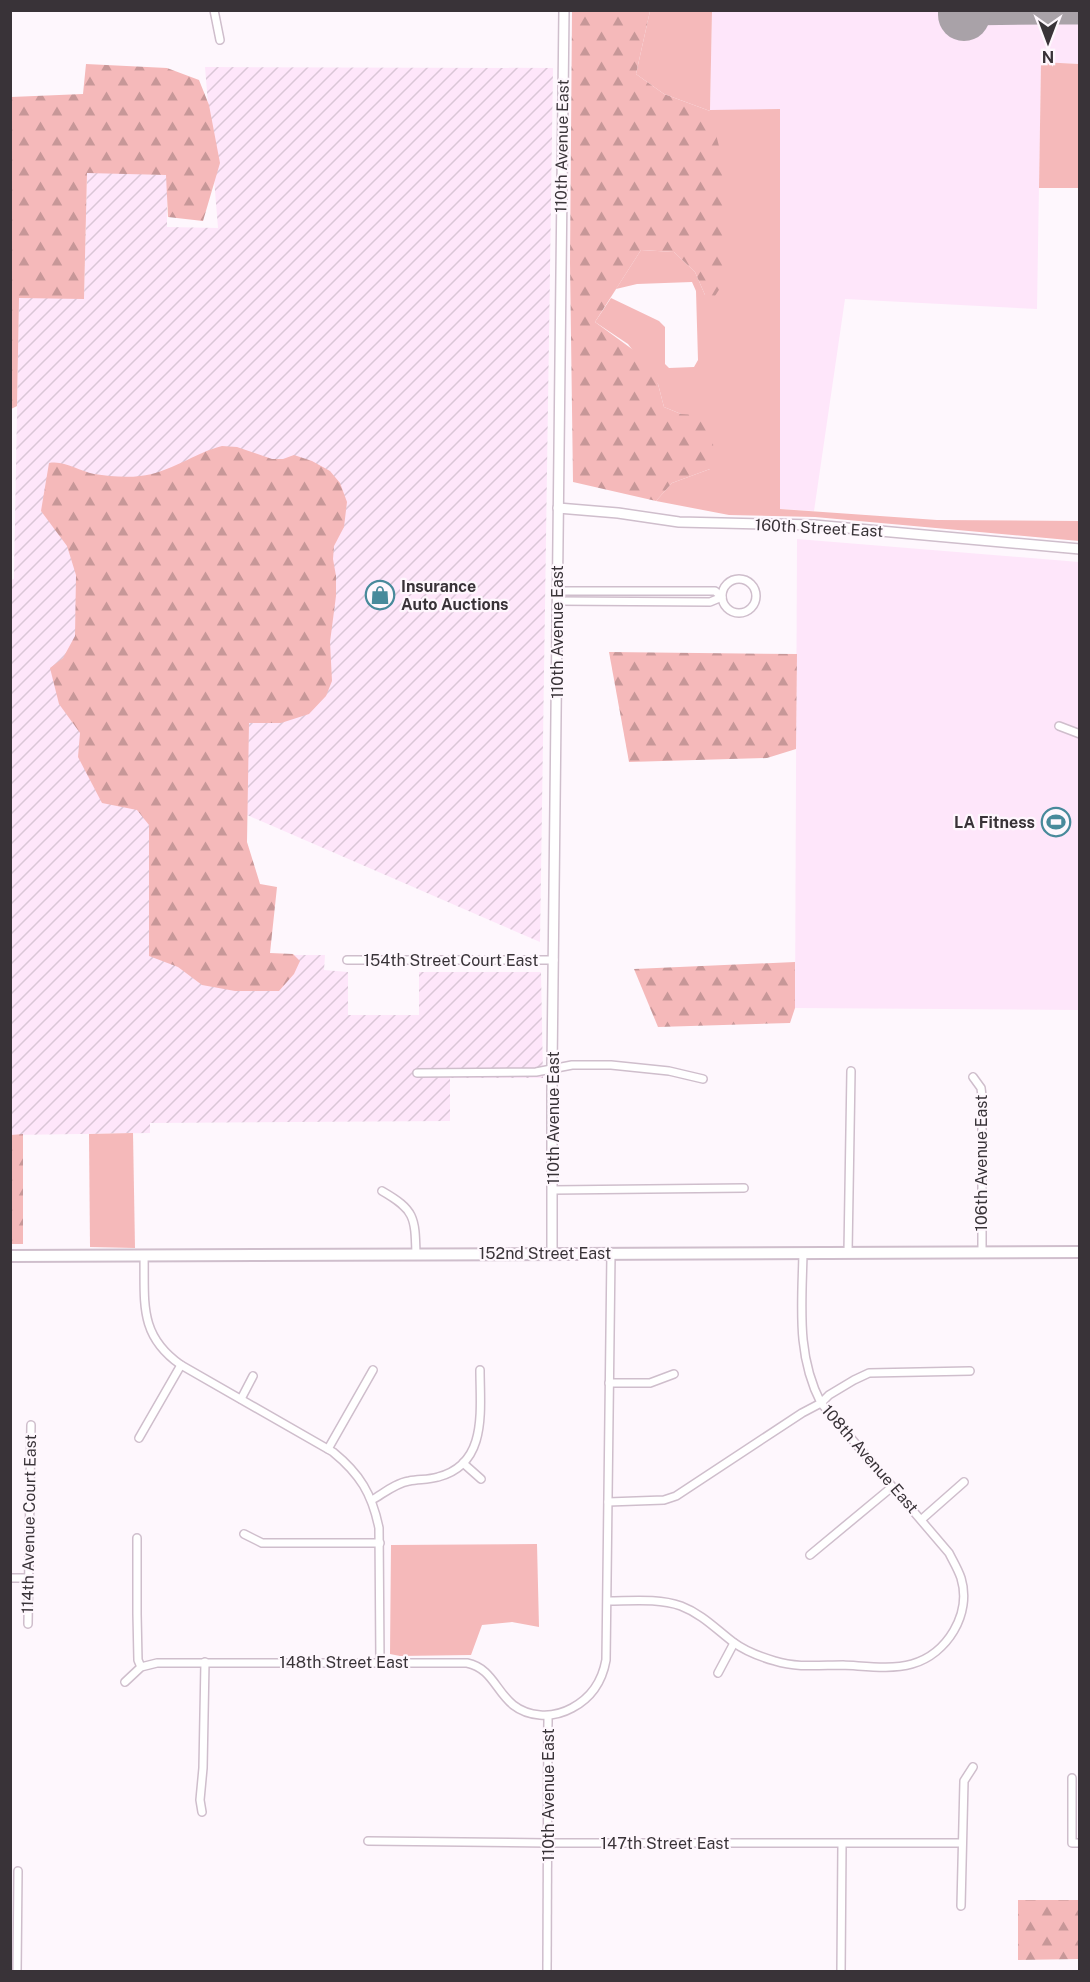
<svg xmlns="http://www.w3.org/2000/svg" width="1090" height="1982" viewBox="0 0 1090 1982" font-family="'Public Sans',sans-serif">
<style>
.built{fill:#fee6fa}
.industrial{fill:url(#industrial-furrows)}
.green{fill:#f5b9ba}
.forest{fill:url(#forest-firs)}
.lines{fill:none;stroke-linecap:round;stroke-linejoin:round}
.taxiway{stroke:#a9a2a8;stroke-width:21}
.runway{stroke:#a9a2a8;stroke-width:52}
.minor-casing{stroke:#cfbecc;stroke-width:10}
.tertiary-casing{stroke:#cfbecc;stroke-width:12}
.secondary-casing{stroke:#cfbecc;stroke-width:14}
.minor{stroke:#fff;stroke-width:7}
.tertiary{stroke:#fff;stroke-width:9}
.secondary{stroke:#fff;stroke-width:10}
.labels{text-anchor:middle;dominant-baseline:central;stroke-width:4.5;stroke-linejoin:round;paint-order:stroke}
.street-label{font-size:16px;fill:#393338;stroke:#fef7fd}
.poi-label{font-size:16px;font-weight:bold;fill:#393338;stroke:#fef7fd;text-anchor:start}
</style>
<defs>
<pattern id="industrial-furrows" width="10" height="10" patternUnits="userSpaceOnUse" patternTransform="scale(1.5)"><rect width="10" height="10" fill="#fee6fa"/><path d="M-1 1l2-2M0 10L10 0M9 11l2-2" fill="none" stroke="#dac6d7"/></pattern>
<pattern id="forest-firs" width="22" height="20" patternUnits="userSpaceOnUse" patternTransform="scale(1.5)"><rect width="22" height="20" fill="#f5b9ba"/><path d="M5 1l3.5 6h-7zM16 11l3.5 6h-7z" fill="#c79798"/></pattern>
</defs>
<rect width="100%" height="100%" fill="#fef7fd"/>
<!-- built -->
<g class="built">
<path d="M712,11H1079V64L1041,62L1037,309L845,299L814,511L780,509V109L710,111Z"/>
<path d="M797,539L1079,562V1010L795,1008Z"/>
</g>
<!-- industrial -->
<path class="industrial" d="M205,67L553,68L540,942L247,815L252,514L89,511L247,955H325L324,970L348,972V1015H419V972H541L543,1078H450V1121L150,1123V1133L11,1135L10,580L14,579L19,298H84L87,172L167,175V227L218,228Z"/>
<!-- green -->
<g class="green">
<path d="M650,11H712L710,110L780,109V509L937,520L1079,521V541L815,517L729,515L656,501L672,483L710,469L681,414L664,407L658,384L628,344L595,322L611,298L659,321L665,327V364L669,368L694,367L698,360L696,291L692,282L637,284L616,289L641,250L674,252L695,272L705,295L710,111L664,94L636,74Z"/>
<path d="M1041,62L1079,64V188H1039Z"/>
<path d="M133,1133L135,1248L90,1247L89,1134Z"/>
<path d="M537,1544L539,1627L512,1622L482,1625L471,1655L400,1656L390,1654L391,1545Z"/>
</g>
<!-- forest -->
<g class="forest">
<path d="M572,11H650L636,74L664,94L710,111L721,154L725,214L724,282L715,296L705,295L695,272L674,252L641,250L595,322L647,360L658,384L664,407L681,414L710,416L714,453L710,469L672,483L656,501L573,482L570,263Z"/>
<path d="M11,45V97L83,94L86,64L167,68L199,80L209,105L220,163L203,221L168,217L166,175L87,173L84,299L19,298L17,406L11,409Z"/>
<path d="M222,446L237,447L272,459H283L294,455L312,461L330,471L340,483L347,502L344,527L334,546L333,559L336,576V596L330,642L332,681L326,696L309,714L281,723H249L247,842L260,884L277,887L270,953L293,954L300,961L294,974L279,991H235L202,985L178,967L149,956V825L137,810L102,803L78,757L80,733L59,704L50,668L63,658L75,636L76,575L67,546L41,511L49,463C64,460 79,471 94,474C108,476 125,478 140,476C170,473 194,453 222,446Z"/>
<path d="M609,652L797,654L796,749L767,758L629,762Z"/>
<path d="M795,962V1008L790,1023L658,1027L634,969Z"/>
<path d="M23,1134V1244H11V1135Z"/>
<path d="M1018,1900H1079V1959L1018,1960Z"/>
</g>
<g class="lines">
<!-- taxiway -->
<g class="taxiway">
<path d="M1046,14H1080"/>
<path d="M964,15L1046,14V10"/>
</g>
<!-- runway -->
<path class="runway" d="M964,15V10"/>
<!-- minor casing -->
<g class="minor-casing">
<g id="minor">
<path d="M214,10L220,40"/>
<circle cx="739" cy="596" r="17"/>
<path d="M557,601L710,602L722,597L715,591H557"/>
<path d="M1059,726L1080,734"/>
<path d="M347,960H554"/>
<path d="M417,1073L536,1072L572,1065H611L669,1071L703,1079"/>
<path d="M973,1077L981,1088L982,1096V1253"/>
<path d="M553,1190L744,1188"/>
<path d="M382,1191C415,1210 415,1217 416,1254"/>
<path d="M848,1252L851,1071"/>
<path d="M144,1255C145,1302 138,1335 181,1365L333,1452C360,1474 372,1494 379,1528L380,1662"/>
<path d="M609,1383H650L674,1374"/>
<path d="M241,1399L253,1376"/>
<path d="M139,1438L181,1365"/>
<path d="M328,1449L373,1370"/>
<path d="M463,1463L481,1479"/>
<path d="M372,1500C384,1493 396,1483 409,1481C419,1479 428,1480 438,1477C488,1464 480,1411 480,1370"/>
<path d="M608,1502L664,1500L676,1496L802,1413L821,1403L829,1395L854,1380L869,1373L970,1371"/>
<path d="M922,1519L964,1482"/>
<path d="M244,1534L262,1543H380"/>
<path d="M137,1538V1614L138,1660L141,1667"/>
<path d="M810,1555L892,1487"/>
<path d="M10,1578H29"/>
<path d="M608,1601C631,1601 658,1598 681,1606C702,1614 716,1629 733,1642C745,1651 761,1657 775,1661C797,1668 821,1665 843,1665C865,1666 891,1670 912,1664C947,1654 972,1614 961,1578C958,1569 953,1561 949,1553L821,1403C796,1355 802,1305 803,1253"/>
<path d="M28,1624L31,1425"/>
<path d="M718,1673L734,1643"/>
<path d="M125,1682L141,1667L157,1663H467C501,1670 496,1711 540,1715C552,1716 561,1714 572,1708C591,1698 602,1682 606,1660L611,1253"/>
<path d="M1072,1778V1843H1080"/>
<path d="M202,1812L200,1800L203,1768L205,1662"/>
<path d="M368,1841L548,1843H962"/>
<path d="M961,1906L964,1781L973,1767"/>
<path d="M17,1972L18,1871"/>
<path d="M547,1972L548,1716"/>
<path d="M841,1972L842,1844"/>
</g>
</g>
<!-- tertiary casing -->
<g class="tertiary-casing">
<g id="tertiary">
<path d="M558,508L618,513L679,522L814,525L1080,549"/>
<path d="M552,1253V1068L564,10"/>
</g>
</g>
<!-- secondary casing -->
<g class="secondary-casing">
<path id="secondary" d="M10,1256L1080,1252"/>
</g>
<!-- minor -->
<use href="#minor" class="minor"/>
<!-- tertiary -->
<use href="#tertiary" class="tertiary"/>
<!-- secondary -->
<use href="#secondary" class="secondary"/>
</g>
<!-- icons -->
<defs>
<g id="shop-ring" transform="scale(1.5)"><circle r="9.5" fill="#fef7fd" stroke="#488a9b" stroke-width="1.5"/><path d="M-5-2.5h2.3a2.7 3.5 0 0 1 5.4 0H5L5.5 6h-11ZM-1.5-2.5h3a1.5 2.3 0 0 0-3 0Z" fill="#488a9b"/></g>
<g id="stadium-ring" transform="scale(1.5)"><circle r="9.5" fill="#fef7fd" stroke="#488a9b" stroke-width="1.5"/><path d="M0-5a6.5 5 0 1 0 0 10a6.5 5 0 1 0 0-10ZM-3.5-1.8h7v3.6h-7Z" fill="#488a9b"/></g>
</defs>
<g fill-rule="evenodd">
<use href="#shop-ring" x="380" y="595"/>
<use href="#stadium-ring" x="1056" y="822"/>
</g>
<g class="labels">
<!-- street labels -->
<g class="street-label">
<text transform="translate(562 146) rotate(-89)">110th Avenue East</text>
<text transform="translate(819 528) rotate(3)">160th Street East</text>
<text transform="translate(557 632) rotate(-90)">110th Avenue East</text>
<text x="451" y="960">154th Street Court East</text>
<text transform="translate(553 1118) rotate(-90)">110th Avenue East</text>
<text transform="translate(981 1163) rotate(-90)">106th Avenue East</text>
<text x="545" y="1253">152nd Street East</text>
<text transform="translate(870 1459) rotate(49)">108th Avenue East</text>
<text transform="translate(29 1524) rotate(-89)">114th Avenue Court East</text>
<text x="344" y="1662">148th Street East</text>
<text transform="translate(548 1795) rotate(-90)">110th Avenue East</text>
<text x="665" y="1843">147th Street East</text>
</g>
<!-- poi labels -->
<g class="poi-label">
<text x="401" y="586">Insurance<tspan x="401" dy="18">Auto Auctions</tspan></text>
<text x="1035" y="822" text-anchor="end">LA Fitness</text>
</g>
</g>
<!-- border -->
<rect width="1090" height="1982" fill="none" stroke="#393338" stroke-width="24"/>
<!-- north arrow -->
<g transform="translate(1048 42) rotate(180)" stroke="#fef7fd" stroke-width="4.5" paint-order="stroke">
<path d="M0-4.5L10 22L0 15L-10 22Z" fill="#393338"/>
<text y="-9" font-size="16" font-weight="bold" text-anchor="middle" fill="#393338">N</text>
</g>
</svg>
